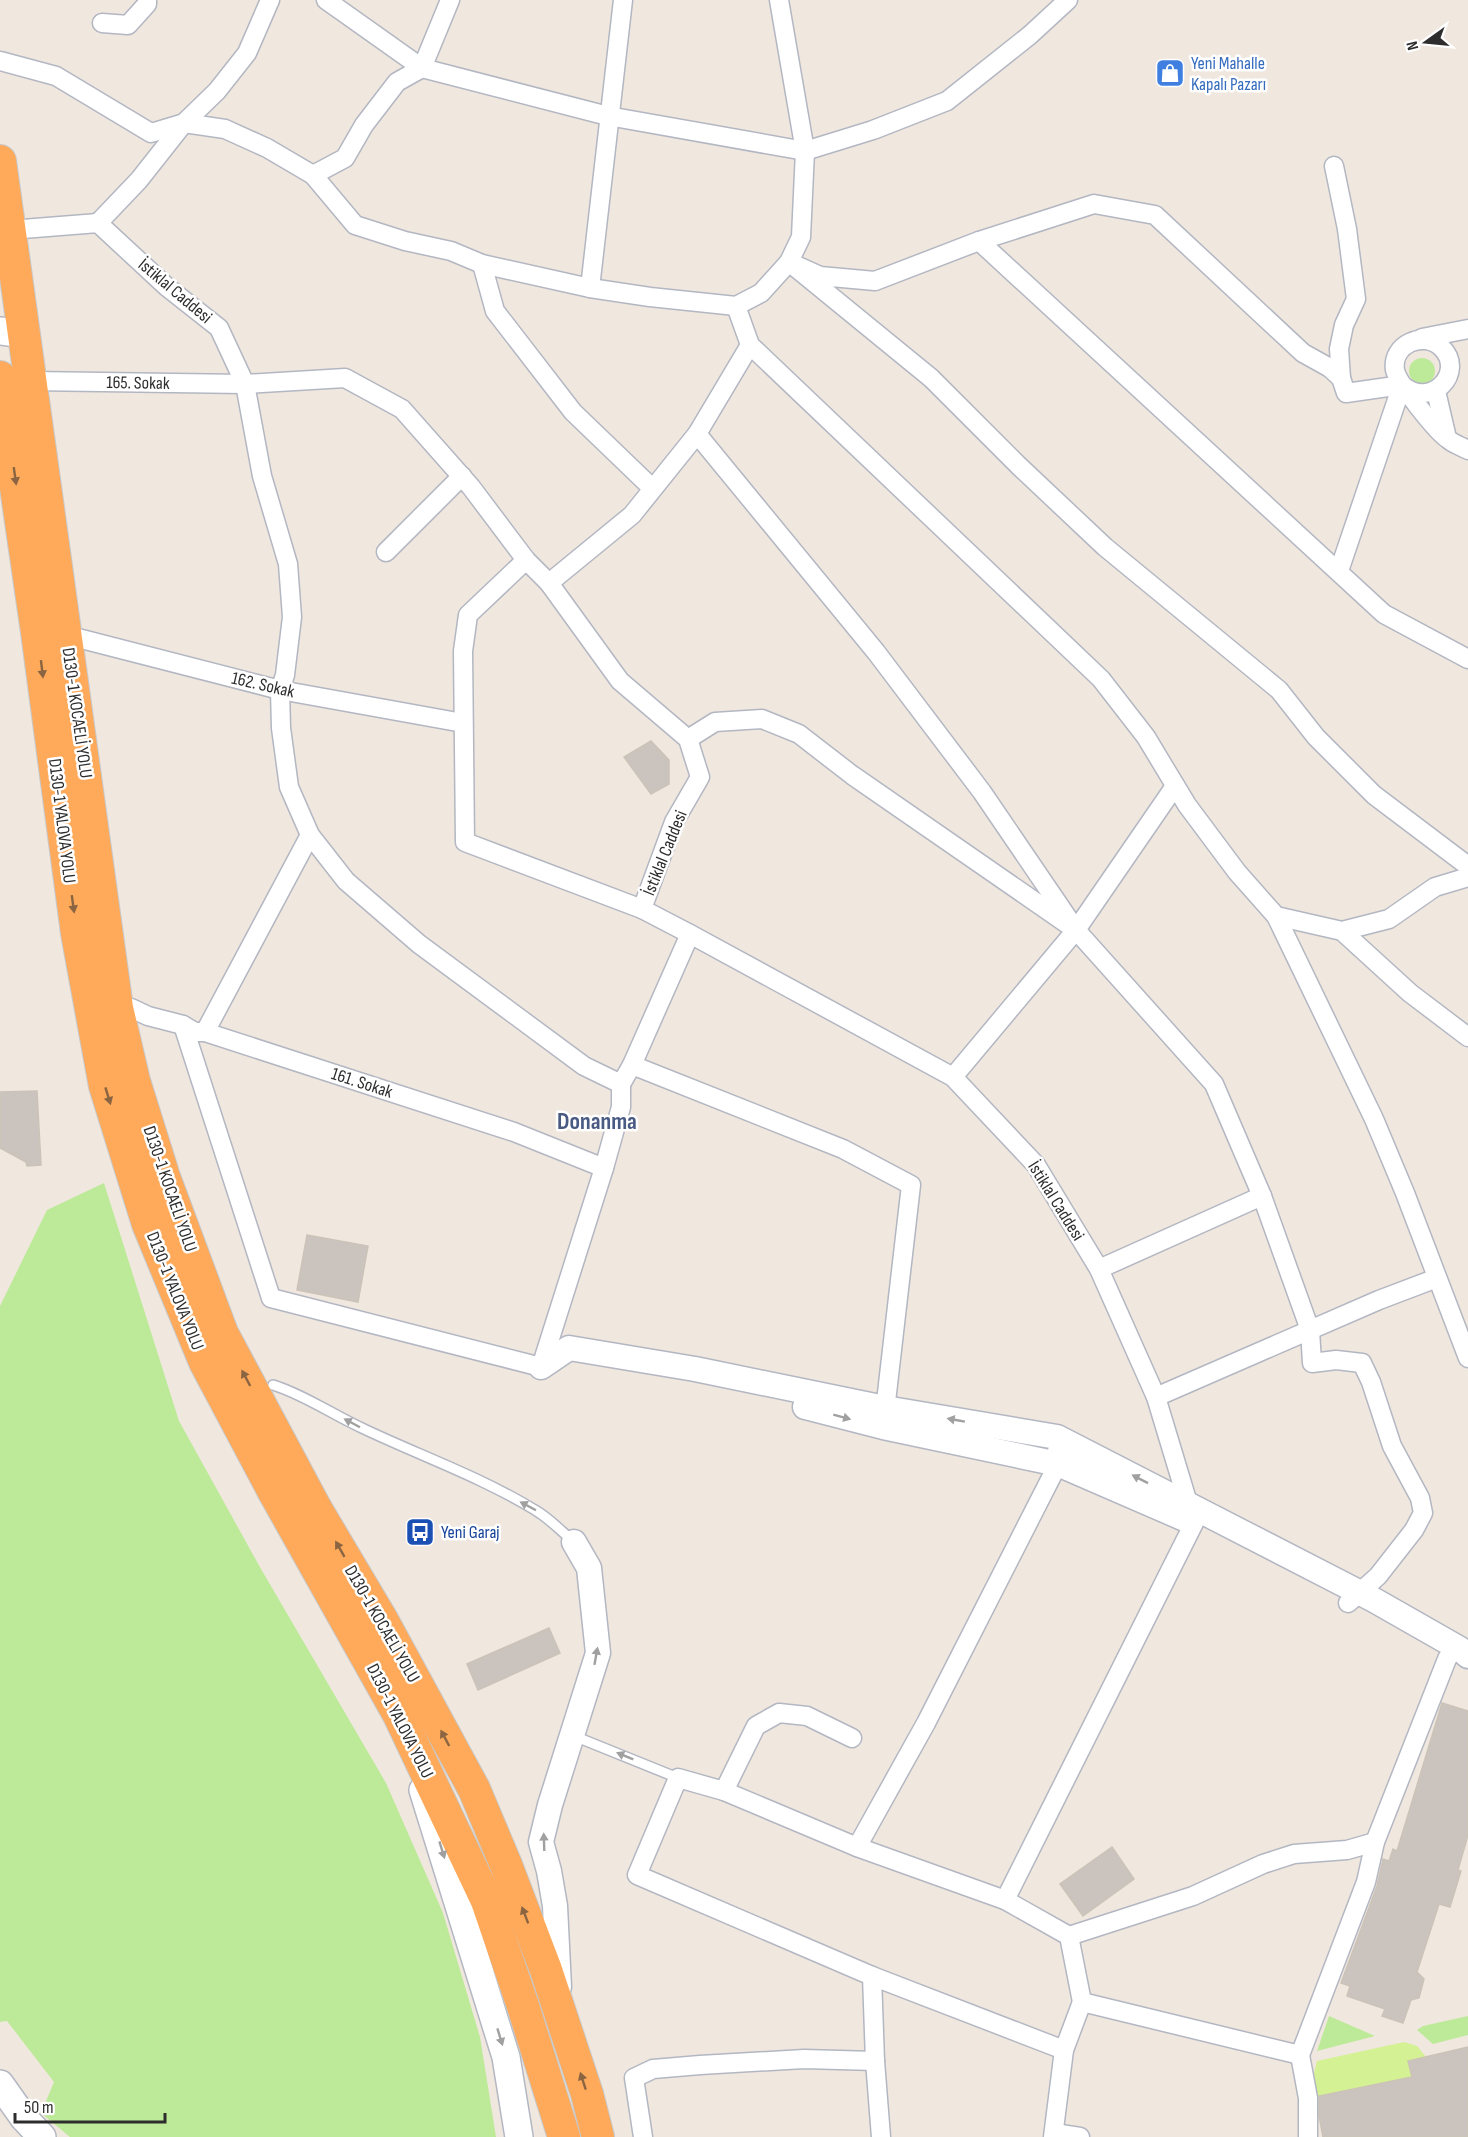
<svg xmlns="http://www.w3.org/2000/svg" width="1468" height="2137" viewBox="0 0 1468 2137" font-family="'Sofia Sans Condensed',sans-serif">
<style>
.green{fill:#bdea98}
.pitch{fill:#d4f193}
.building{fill:#cbc4be;stroke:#ccc3b8;stroke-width:1.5}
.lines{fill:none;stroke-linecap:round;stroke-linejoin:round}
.service-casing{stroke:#b3b7c2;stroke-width:12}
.minor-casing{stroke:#b3b7c2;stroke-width:21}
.tertiary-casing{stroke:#b3b7c2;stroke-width:27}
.secondary-casing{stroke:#b3b7c2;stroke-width:30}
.trunk-casing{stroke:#c8c8c8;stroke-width:34}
.service{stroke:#fff;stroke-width:9}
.minor{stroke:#fff;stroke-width:18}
.tertiary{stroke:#fff;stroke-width:24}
.secondary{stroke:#fff;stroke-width:27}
.trunk{stroke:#feaa5a;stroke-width:32}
.oneway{fill:#8b6541}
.oneway2{fill:#a0a0a0}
.labels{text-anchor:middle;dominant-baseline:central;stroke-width:5;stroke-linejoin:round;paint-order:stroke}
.shop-label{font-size:18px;fill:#366cbe;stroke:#fff;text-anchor:start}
.street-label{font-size:18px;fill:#2d2d2d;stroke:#fff}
.transit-label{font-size:18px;fill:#164399;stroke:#fff;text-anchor:start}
.district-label{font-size:24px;font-weight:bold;fill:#495a83;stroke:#fff}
</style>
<rect width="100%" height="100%" fill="#f0e7df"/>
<!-- green -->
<g class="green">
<circle cx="1422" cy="371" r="13"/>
<path d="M104,1183L179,1421L261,1569L386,1783L443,1913L480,2037L496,2137H70L41,2113L54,2082L7,2021L0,2022V1306L47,1210Z"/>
<path d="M1329,2016L1375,2036L1317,2051Z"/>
<path d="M1468,2016V2035L1433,2044L1417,2030L1423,2026Z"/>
</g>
<!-- pitch -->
<path class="pitch" d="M1404,2042L1417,2046L1426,2057L1408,2061L1412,2077L1316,2097L1314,2073L1317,2061Z"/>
<!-- building -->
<g class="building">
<path d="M651,741L669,760V784L651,794L624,757Z"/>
<path d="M37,1091L41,1165L27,1166L26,1162L0,1148V1092Z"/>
<path d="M307,1235L368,1246L358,1302L297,1290Z"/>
<path d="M549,1628L560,1653L478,1690L467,1664Z"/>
<path d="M1442,1703L1468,1711V1835L1458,1870L1461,1871L1450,1907L1439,1904L1417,1972L1424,1979L1419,1998L1411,2000L1403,2023L1382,2016L1385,2009L1347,1996L1350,1986L1341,1983L1377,1886L1383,1859L1389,1861L1393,1849L1397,1851Z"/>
<path d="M1112,1847L1134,1879L1083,1916L1060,1884Z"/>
<path d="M1468,2047V2137H1323L1319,2116V2096L1412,2077L1408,2061Z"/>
</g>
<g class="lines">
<!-- service casing -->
<g class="service-casing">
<g id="service">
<path d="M273,1385C305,1395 333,1415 364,1429C421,1456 481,1477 535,1510C549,1518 561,1531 574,1542"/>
<path d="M574,1736L678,1778"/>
</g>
</g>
<!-- minor casing -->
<g class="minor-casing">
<g id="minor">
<path d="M326,0L422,68L608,116L805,151L873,130L947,101L1030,35L1068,0"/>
<path d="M102,23L128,25L147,4V0"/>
<path d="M0,61L56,76L151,133L184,123L225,129L267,148L313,175L355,225L405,241L451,251L482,264L590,288L650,297L736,306L761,293L789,262L801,237L805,151L779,0"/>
<path d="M1334,166L1347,229L1356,299L1344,325L1339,349L1341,378L1330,368L1303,353L1155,215L1094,204L979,241L875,281L820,276L789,262L931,378L1019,466L1105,547L1279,690L1316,737L1374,795L1468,866"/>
<path d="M313,175L345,158L364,125L397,82L422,68L450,0"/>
<path d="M98,223L139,180L184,123L217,91L247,53L270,0"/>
<path d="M10,230L98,223L167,287L219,328L245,384L262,476L288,564L292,617L285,675L280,690L281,728L289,787L310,835L346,881L419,944L584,1066L621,1084V1107L604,1168L541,1367L271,1298L183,1025"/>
<path d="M979,241L1384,614L1468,659"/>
<path d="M482,264L495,311L573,412L652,488"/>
<path d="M590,288L623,0"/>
<path d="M736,306L750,345L1101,679L1146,737L1187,805L1237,872L1276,916L1374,1119L1405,1193L1468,1358"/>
<path d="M1422,338L1468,329"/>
<path d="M30,381L245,384L345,378L402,409L471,487L526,560L549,583L620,681L688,739L700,777L674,822L642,909L690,934L953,1077L1036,1165L1099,1269L1156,1397L1194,1523L1005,1900"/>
<path d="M1402,385C1431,410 1466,372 1442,348C1424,330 1391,344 1395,370C1397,382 1437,432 1448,439C1453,444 1461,446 1468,450"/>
<path d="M1436,391L1446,434"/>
<path d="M697,434L876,652L982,792L1076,930L1214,1084L1262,1196L1310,1330L1312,1363L1336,1360L1362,1363L1371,1382L1392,1446L1420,1498L1423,1513L1414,1530L1378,1576L1348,1603"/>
<path d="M386,552L462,476"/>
<path d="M526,560L468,615L463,651L465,842L642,909"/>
<path d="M1339,571L1402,385L1346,393L1341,378"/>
<path d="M549,583L632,515L697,434L750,345"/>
<path d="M66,635L280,690L463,723"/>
<path d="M688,739L715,722L762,719L799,734L852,775L1076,930L953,1077"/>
<path d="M1276,916L1342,931L1389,919L1435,887L1468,877"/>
<path d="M1076,930L1175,786"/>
<path d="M1342,931L1410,993L1468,1037"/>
<path d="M117,1008H131L148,1016L183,1025L195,1032H205L514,1132L604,1168"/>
<path d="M205,1032L310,835"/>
<path d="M632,1065L690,934"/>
<path d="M621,1084L632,1065L843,1149L911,1185L884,1419"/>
<path d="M1099,1269L1262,1196"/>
<path d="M1156,1397L1379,1300L1437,1278"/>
<path d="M724,1791L756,1726L779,1713L807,1716L852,1738"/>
<path d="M857,1847L926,1723L1058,1464L1057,1451"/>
<path d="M1069,1936L1193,1896L1263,1864L1294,1854L1347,1850L1375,1842"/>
<path d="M872,1976L1064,2050"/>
<path d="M1054,2133L1080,2137"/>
<path d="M643,2137L634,2078L653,2069L700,2065L804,2059L875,2061"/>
<path d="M881,2137L875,2061L872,1976L637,1875L678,1778L724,1791L857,1847L1005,1900L1069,1936L1082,2002L1300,2055"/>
<path d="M1053,2137L1064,2050L1082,2002"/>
<path d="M1308,2137V2098L1300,2055L1366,1882L1375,1842L1447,1659L1455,1646"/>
</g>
</g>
<!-- tertiary casing -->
<g class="tertiary-casing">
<g id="tertiary">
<path d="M541,1367L569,1348L695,1369L885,1408L1057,1437L1374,1600L1460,1649L1468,1656"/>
<path d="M805,1407L883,1427L1058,1464L1187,1520"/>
<path d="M559,1987L555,1906L549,1871L541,1842L550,1805L598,1653L589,1568L574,1542"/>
</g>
</g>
<!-- secondary casing -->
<g class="secondary-casing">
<g id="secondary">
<path d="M0,331L24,334"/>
<path d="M423,1790L506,2057L519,2137"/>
<path d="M0,2084L24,2118L42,2137"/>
</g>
</g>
<!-- trunk casing -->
<g class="trunk-casing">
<g id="trunk">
<path d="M0,161L117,1008L134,1081L164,1177L222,1333L316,1509L382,1620L474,1789L506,1865L546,1970L587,2094L598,2137"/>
<path d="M0,377L37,632L77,933L105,1086L148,1224L205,1362L274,1492L399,1715L487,1901L523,2006L564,2137"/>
</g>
</g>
<!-- service -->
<use href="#service" class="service"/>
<!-- minor -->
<use href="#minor" class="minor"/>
<!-- tertiary -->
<use href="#tertiary" class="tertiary"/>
<!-- secondary -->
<use href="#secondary" class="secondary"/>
<!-- trunk -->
<use href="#trunk" class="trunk"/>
</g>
<!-- one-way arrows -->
<defs><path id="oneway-solid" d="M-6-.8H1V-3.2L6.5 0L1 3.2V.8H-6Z" transform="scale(1.5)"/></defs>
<g class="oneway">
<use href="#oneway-solid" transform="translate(15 476) rotate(82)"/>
<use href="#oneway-solid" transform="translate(42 669) rotate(83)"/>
<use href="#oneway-solid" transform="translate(73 904) rotate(82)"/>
<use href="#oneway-solid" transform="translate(108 1096) rotate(73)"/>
<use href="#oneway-solid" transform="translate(246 1378) rotate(-118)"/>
<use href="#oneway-solid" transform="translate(340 1549) rotate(-120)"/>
<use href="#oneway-solid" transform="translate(445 1738) rotate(-118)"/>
<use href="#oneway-solid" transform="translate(525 1915) rotate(-111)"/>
<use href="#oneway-solid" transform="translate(583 2081) rotate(-108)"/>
</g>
<g class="oneway2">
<use href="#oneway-solid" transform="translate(842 1417) rotate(15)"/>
<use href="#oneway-solid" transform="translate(956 1420) rotate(-170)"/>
<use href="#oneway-solid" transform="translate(352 1423) rotate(-152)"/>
<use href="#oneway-solid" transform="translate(1140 1479) rotate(-153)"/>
<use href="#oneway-solid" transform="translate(528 1506) rotate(-152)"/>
<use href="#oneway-solid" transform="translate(596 1656) rotate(-80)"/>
<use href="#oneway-solid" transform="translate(625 1756) rotate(-158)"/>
<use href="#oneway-solid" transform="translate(544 1842) rotate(-92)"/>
<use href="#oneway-solid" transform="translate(442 1850) rotate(73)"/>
<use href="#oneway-solid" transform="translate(500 2037) rotate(73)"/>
</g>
<!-- icons -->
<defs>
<g id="shop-square" transform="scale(1.5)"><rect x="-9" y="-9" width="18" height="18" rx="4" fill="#3f7fe0" stroke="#fff"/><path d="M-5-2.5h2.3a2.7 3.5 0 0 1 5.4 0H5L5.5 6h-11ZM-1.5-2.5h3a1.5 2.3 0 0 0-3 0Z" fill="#fff"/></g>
<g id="bus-square" transform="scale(1.5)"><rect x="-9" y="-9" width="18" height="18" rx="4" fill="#1a4fb4" stroke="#fff"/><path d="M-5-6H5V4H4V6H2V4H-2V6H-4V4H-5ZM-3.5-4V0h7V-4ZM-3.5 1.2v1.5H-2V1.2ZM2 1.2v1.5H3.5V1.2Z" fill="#fff"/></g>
</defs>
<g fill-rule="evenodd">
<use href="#shop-square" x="1170" y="73"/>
<use href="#bus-square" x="420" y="1532"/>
</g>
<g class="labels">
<!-- shop labels -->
<g class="shop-label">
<text x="1191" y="63">Yeni Mahalle<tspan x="1191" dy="21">Kapalı Pazarı</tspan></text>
</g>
<!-- street labels -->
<g class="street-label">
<text transform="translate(175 291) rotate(40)">İstiklal Caddesi</text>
<text transform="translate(138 383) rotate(1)">165. Sokak</text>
<text transform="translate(263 685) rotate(13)">162. Sokak</text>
<text transform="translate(77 713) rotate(82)">D130-1 KOCAELİ YOLU</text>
<text transform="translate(62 821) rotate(83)">D130-1 YALOVA YOLU</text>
<text transform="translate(665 853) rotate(-68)">İstiklal Caddesi</text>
<text transform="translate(362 1083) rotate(18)">161. Sokak</text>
<text transform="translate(170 1189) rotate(71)">D130-1 KOCAELİ YOLU</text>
<text transform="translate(1056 1201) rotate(58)">İstiklal Caddesi</text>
<text transform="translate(175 1291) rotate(68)">D130-1 YALOVA YOLU</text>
<text transform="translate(382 1624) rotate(60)">D130-1 KOCAELİ YOLU</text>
<text transform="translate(400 1721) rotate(63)">D130-1 YALOVA YOLU</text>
</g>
<!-- transit labels -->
<g class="transit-label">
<text x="441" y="1532">Yeni Garaj</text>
</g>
<!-- district labels -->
<g class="district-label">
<text x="597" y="1121">Donanma</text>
</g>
</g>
<!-- north arrow -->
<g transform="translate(1426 42) rotate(255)" stroke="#ffffff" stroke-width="4.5" paint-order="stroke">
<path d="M0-4.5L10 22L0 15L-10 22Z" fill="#2d2d2d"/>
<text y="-9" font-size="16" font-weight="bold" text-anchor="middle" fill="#2d2d2d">N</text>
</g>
<!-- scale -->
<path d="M15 2113v9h150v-9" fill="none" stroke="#2d2d2d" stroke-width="3"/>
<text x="24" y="2113" font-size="18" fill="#2d2d2d" stroke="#ffffff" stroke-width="4.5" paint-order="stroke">50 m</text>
</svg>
